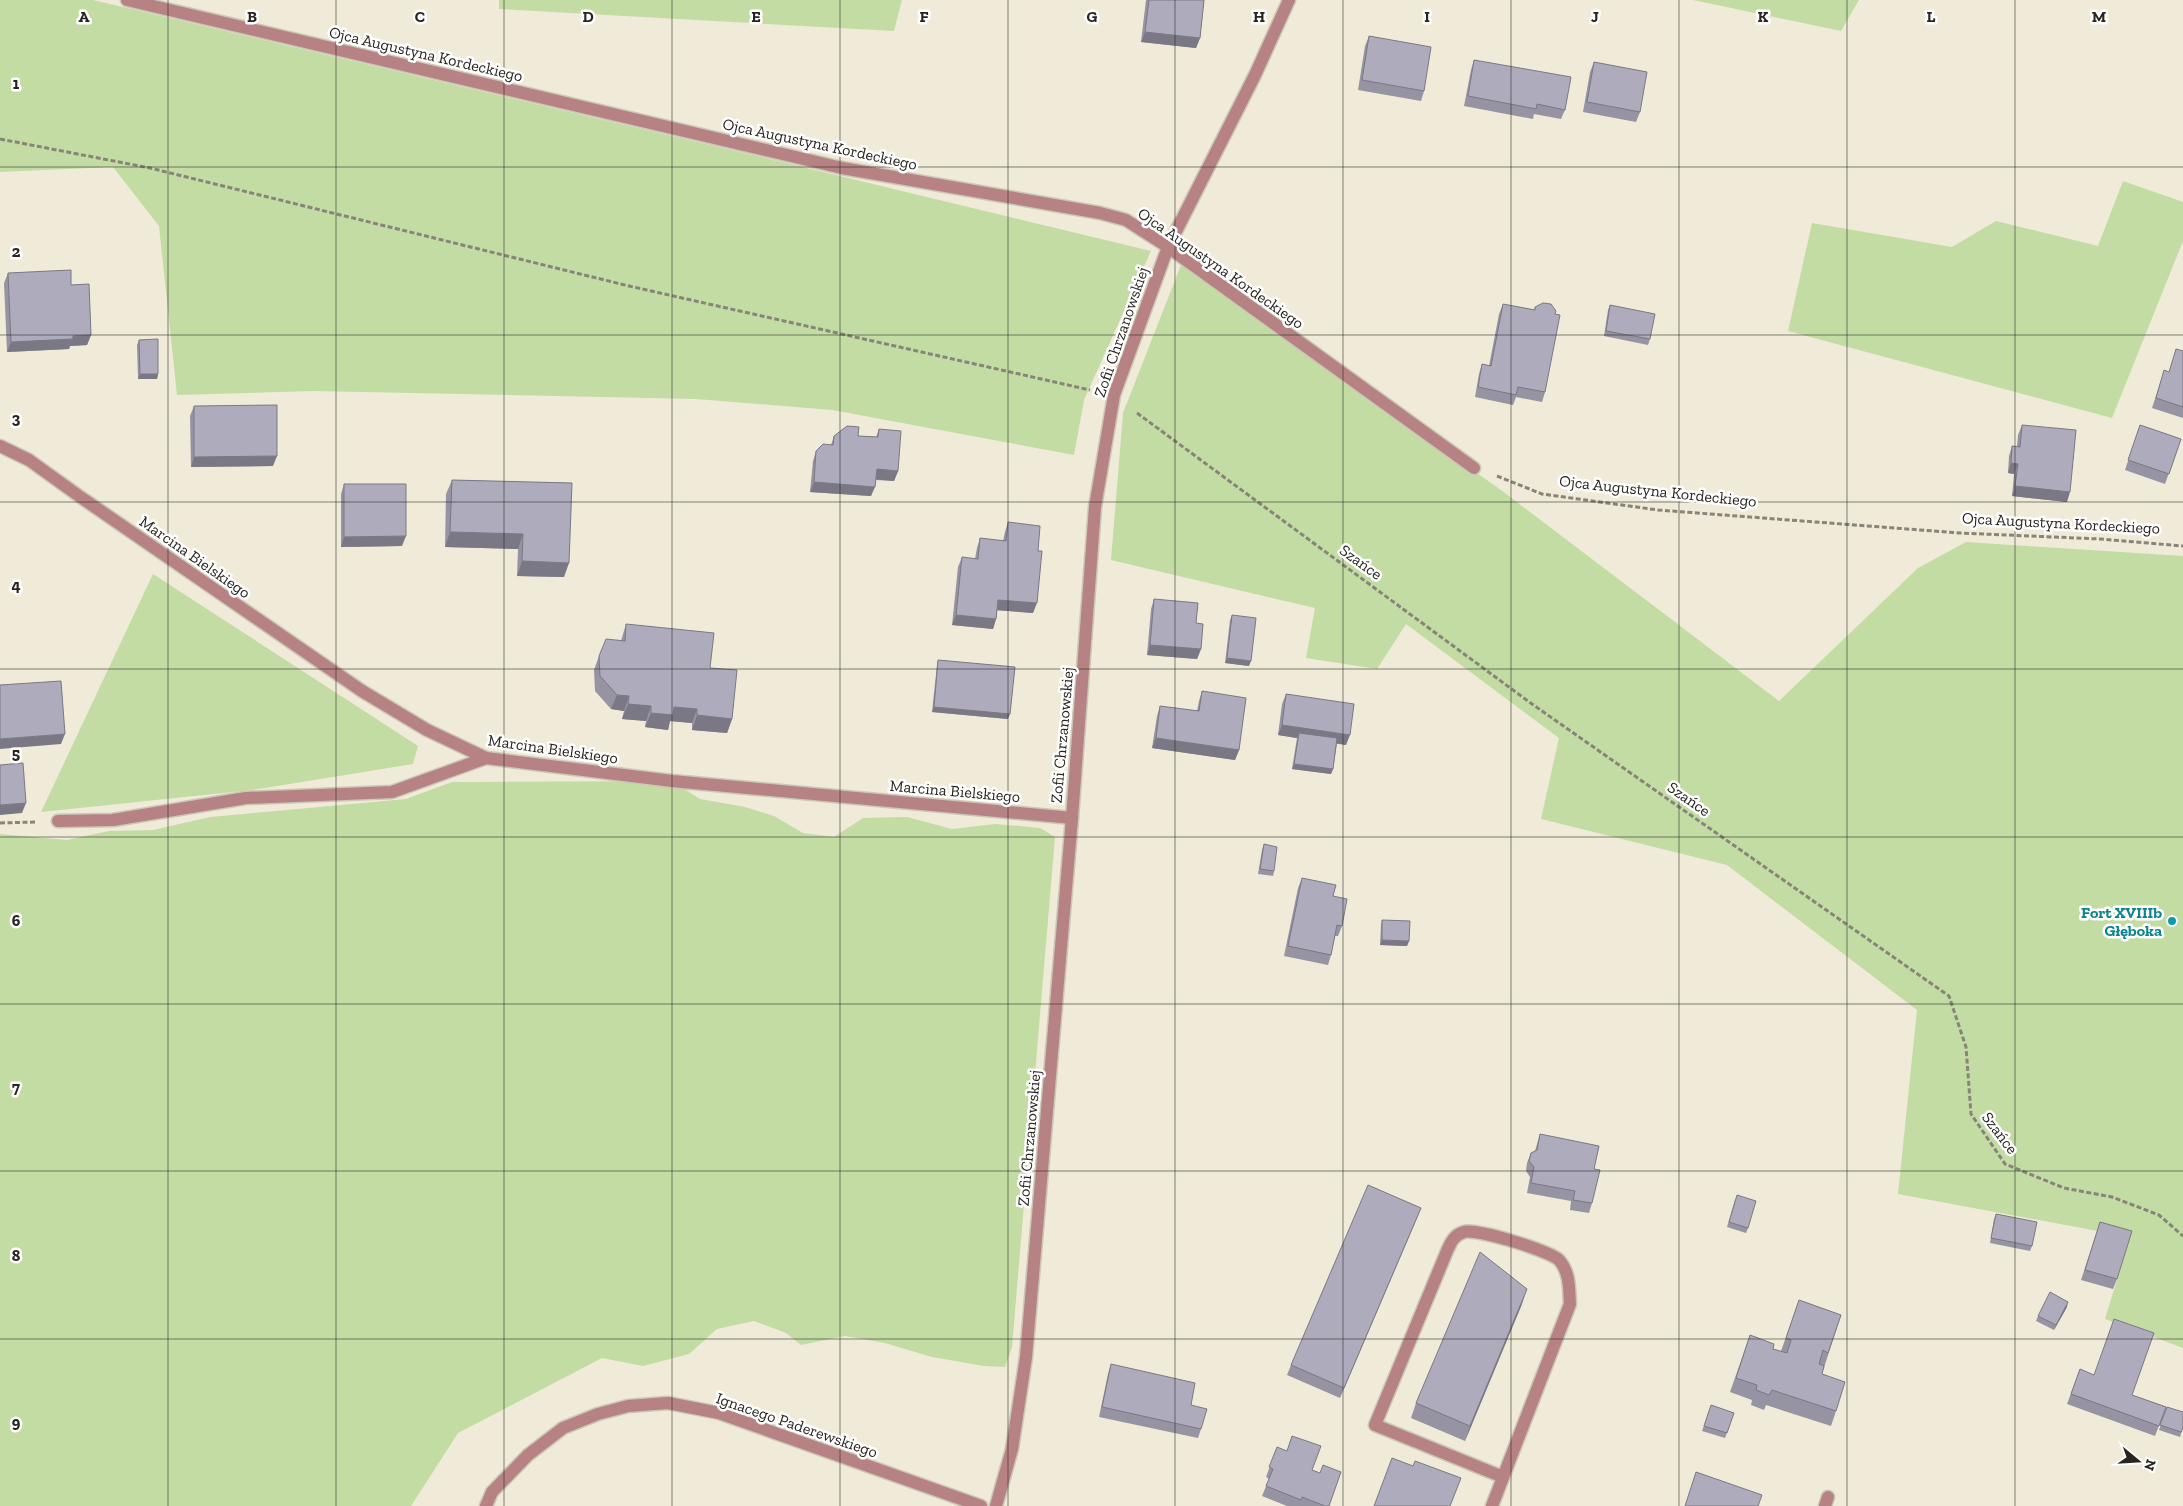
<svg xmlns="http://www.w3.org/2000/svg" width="2183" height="1506" viewBox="0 0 2183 1506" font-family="'Zilla Slab',serif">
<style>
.green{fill:#c3dca4}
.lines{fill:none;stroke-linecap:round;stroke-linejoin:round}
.service-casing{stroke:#ccc7b7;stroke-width:15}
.minor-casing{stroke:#ccc7b7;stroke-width:15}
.tertiary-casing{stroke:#ccc7b7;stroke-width:15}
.path{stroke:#888478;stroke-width:3;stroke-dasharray:5 2.5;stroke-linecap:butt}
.service{stroke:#b78284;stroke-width:12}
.minor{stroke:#b78284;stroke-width:12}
.tertiary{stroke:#b78284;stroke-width:12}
.wall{fill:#9693a2}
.shaded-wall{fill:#7a7884}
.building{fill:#aeabbc;stroke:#7a7884}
.grid{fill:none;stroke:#27251f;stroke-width:1;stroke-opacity:0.55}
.culture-dot{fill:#0f9aa8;stroke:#fff;stroke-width:2}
.labels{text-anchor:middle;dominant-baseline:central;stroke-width:5;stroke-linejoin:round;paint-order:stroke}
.street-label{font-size:16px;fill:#27251f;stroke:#fff}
.culture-label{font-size:16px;font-weight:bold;fill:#0d838f;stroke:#fff;text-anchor:end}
.grid-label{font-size:16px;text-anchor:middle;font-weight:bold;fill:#27251f;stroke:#fff;stroke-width:5;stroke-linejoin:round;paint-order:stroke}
</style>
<rect width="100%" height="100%" fill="#f0ead8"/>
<!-- green -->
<g class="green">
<path d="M0,0H93L786,163L1151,251L1084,400L1074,455L832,410L696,399L314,391L177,395L159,226L113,167L0,172Z"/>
<path d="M499,0H902L894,31L499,9Z"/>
<path d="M1693,0H1859L1841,31Z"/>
<path d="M2123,181L2183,202V241L2112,418L1788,331L1812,223L1952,247L1996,221L2098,246Z"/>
<path d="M1181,265L1501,490L1779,701L1918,568L1966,542L2183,556V1348L2105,1319L2130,1237L1898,1194L1917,1010L1727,865L1541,819L1559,738L1406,624L1377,669L1306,658L1315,608L1111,560L1123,413Z"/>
<path d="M153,574L418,746L413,764L252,790L41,812Z"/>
<path d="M672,781L700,799L745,807L774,816L803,833L834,837L863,818L907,817L952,829L995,824L1040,828L1055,837L1012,1347L1005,1367L984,1366L932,1357L885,1343L845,1336L801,1345L786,1333L754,1321L717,1329L689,1354L643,1366L602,1358L458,1433L411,1506H0V834L67,840L109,831L153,830L210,817L406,799L452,782Z"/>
</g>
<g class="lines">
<!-- service casing -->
<g class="service-casing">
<g id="service">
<path d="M127,0L842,168L1100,213L1126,220L1168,247L1474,468"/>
<path d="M58,821L113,820L246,798L392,792L486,758"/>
<path d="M1492,1506L1570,1304C1569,1289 1570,1272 1559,1260C1550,1251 1476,1228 1464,1232C1454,1235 1451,1242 1447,1251L1375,1425L1503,1477"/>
<path d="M1825,1506L1828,1497"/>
</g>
</g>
<!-- minor casing -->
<g class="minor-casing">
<path id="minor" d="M0,446L29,460L79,496L362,691L427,730L486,758L672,781L1072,818L1095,507L1114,395L1168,247L1255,75L1289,0"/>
</g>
<!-- tertiary casing -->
<g class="tertiary-casing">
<g id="tertiary">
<path d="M486,1506L492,1492L528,1455L563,1428L598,1414L628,1406L668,1403L719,1413L981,1506"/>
<path d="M996,1506L1012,1449L1026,1357L1072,818"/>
</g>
</g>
<!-- path -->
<g class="path">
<path d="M0,139L150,168L629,286L1090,390"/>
<path d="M1137,413L1532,704L1949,996L1966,1047L1971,1114L2005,1164L2064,1188L2112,1197L2159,1215L2183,1236"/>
<path d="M1497,476L1542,494L1658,510L1960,533L2100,539L2183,546"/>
<path d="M0,823L35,822"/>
</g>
<!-- service -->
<use href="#service" class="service"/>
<!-- minor -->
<use href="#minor" class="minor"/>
<!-- tertiary -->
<use href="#tertiary" class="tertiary"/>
</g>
<!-- wall -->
<g class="wall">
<path d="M1146,0H1204L1200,38L1196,48L1141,42Z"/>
<path d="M1369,36L1424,91L1421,101L1358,90L1365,46Z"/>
<path d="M1474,60L1565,110L1561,119L1534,114L1533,119L1464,106L1471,70Z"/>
<path d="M1594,62L1640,112L1636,122L1583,112L1590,72Z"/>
<path d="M8,273L71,285L91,335L87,345L70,346L69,349L7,352L4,283Z"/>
<path d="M1503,304L1534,310L1535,307L1555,314L1545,392L1542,402L1516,397L1513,405L1475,397L1479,374L1482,364L1489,366L1499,314Z"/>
<path d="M1610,305L1650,339L1648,345L1604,336L1608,310Z"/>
<path d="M139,340L158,374L157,379H138L137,345Z"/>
<path d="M2183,351V418L2152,408L2161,380L2169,372Z"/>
<path d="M194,406L273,466L191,467L190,416Z"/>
<path d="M2022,425L2067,502L2012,496L2014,474L2008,473L2009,456L2012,446H2017L2018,435Z"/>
<path d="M2140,425L2181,439L2165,484L2125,470Z"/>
<path d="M879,429L898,471L894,481L876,480L871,496L810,492L813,461L816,451L831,445L834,436H858L876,437Z"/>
<path d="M452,480L572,483L564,577L517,576L518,549L445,547L446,494Z"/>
<path d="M344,484L402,546L341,547V494Z"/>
<path d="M1008,522L1038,551L1033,613L997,610L996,619L993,629L952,625L958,567L962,557L975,559L977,548L980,538L1003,541L1005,532Z"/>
<path d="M1154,599L1196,623L1201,649L1197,659L1147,655L1151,609Z"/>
<path d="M1232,615L1249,666L1225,663L1230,620Z"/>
<path d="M626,624L710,668L732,719L727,733L692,730V723L670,721L668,730L645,727L646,721L622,719L624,711L611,709L595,691L594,670L599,656L621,641Z"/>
<path d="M938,660L1008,719L932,712L937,665Z"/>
<path d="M1202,691L1239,750L1235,760L1152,748L1157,716L1160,706L1197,711L1199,701Z"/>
<path d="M1286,694L1346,745L1337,743L1333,769L1331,774L1292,769L1297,738L1278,735L1282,704Z"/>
<path d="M1264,844L1274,871L1273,876L1258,874L1262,850Z"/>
<path d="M1302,878L1333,896L1342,926L1338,936H1335L1331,955L1328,965L1284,956L1298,888Z"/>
<path d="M1382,920L1409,941L1407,946L1380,945L1381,925Z"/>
<path d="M1540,1134L1594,1169L1592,1203L1589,1213L1570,1210L1571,1201L1527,1193L1530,1177L1526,1171L1527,1163L1531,1153L1535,1151Z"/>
<path d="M1735,1200L1748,1228L1746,1233L1727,1227Z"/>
<path d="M1421,1208L1340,1398L1287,1375L1291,1365Z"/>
<path d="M1996,1214L2032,1246L2030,1251L1990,1243L1994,1219Z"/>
<path d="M2100,1222L2117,1279L2113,1289L2081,1280Z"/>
<path d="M1799,1300L1841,1315L1822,1374L1836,1411L1831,1426L1766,1405L1764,1410L1751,1405L1752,1400L1730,1392L1750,1335L1773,1349L1781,1351Z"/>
<path d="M1522,1304L1465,1441L1411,1418L1416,1403Z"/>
<path d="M2067,1307L2054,1330L2036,1321L2038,1316Z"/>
<path d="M1111,1364L1191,1405L1201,1429L1198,1438L1099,1417L1108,1374Z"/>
<path d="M2080,1369L2132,1395L2166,1407L2155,1436L2067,1404Z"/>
<path d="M1711,1405L1734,1413L1725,1438L1702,1431Z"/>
<path d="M2167,1407L2183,1428L2180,1437L2159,1430Z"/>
<path d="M1277,1447L1312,1470L1329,1506H1287L1262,1496L1269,1479L1266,1477Z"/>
</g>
<!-- shaded-wall -->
<g class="shaded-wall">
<path d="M1145,32L1200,38L1196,48L1141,42Z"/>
<path d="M91,335L87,345L70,346L69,349L7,352L11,342Z"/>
<path d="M140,374H158L157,379H138Z"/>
<path d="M277,456L273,466L191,467L194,457Z"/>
<path d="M2011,463L2018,464L2014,474L2008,473Z"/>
<path d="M877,469L898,471L894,481L873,479Z"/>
<path d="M814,482L875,487L871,496L810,492Z"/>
<path d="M2015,486L2070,492L2067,502L2012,496Z"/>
<path d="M450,532L523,534L518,549L445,547Z"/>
<path d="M406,536L402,546L341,547L344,537Z"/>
<path d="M522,561L569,563L564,577L517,576Z"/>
<path d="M998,600L1037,603L1033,613L994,610Z"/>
<path d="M956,615L996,619L993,629L952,625Z"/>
<path d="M1150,645L1201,649L1197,659L1147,655Z"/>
<path d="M1227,658L1251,661L1249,666L1225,663Z"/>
<path d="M617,695L629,696L624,711L611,709Z"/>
<path d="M628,704L651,706L646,721L622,719Z"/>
<path d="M674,707L697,709L692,723L670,721L668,730L645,727L651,713Z"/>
<path d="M934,707L1010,714L1008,719L932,712Z"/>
<path d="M697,715L732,719L727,733L692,730Z"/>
<path d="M1282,725L1350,735L1346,745L1298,738L1299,733L1297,738L1278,735Z"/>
<path d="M65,734L61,744L0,749V739Z"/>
<path d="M1156,738L1239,750L1235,760L1152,748Z"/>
<path d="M1294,764L1333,769L1331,774L1292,769Z"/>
<path d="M26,803L22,813L0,815V805Z"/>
<path d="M1382,940L1409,941L1407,946L1380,945Z"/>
<path d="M1421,1208L1417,1218L1340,1398L1344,1388Z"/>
<path d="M1527,1289L1522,1304L1465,1441L1470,1426Z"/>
<path d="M2068,1302L2067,1307L2054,1330L2056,1325Z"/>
</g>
<!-- building -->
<g class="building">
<path d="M1149,0H1204L1200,38L1145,32Z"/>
<path d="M1369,36L1431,47L1424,91L1362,80Z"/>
<path d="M1474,60L1571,77L1565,110L1537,104L1536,109L1468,96Z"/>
<path d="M1594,62L1647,72L1640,112L1587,102Z"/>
<path d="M71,270V285L89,284L91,335L73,336V339L11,342L8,273Z"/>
<path d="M1543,303L1551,304L1556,311L1555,314L1560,315L1545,392L1518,387L1516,395L1478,387L1482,364L1491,366L1503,304L1535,310V307Z"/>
<path d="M1610,305L1655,314L1650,339L1606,331Z"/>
<path d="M158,339V374H140L139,340Z"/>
<path d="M2176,349L2183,351V407L2156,398L2164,370L2169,372Z"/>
<path d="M277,405V456L194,457V406Z"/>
<path d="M2022,425L2076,430L2070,492L2015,486L2018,464L2011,463L2012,446L2020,447Z"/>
<path d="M2140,425L2181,439L2169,474L2128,460Z"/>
<path d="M847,426L859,427L858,436L878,437L879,429L901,431L898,471L877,469L875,487L814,482L816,451L823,444L833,445L834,436Z"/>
<path d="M452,480L572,483L569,563L522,561L523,534L450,532Z"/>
<path d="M344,484H406V536L344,537Z"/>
<path d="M1008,522L1040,526L1038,551H1042L1037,603L998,600L996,619L956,615L962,557L978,559L980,538L1006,541Z"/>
<path d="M1154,599L1198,603L1196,623L1203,624L1201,649L1150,645Z"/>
<path d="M1232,615L1256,618L1251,661L1227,658Z"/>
<path d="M626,624L714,633L710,668L737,670L732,719L697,715V709L674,707L673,715L651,713V706L628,704L629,696L617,695L600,676L599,656L606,639L625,641Z"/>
<path d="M938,660L1015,667L1010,714L934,707Z"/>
<path d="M61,681L65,734L0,739V685Z"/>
<path d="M1202,691L1246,698L1239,750L1156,738L1160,706L1199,711Z"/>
<path d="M1286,694L1354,704L1350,735L1282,725Z"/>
<path d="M1299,733L1337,738L1333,769L1294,764Z"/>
<path d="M23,763L26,803L0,805V765Z"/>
<path d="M1264,844L1277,847L1274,871L1260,869Z"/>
<path d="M1302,878L1336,885L1333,896L1347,899L1342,926L1337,925L1331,955L1288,946Z"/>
<path d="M1382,920L1410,921L1409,941L1382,940Z"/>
<path d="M1540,1134L1599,1146L1594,1169L1600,1170L1592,1203L1573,1200L1575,1191L1531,1183L1534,1167L1529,1161L1531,1153L1537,1150Z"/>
<path d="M1368,1185L1421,1208L1344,1388L1291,1365Z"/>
<path d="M1737,1195L1756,1201L1748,1228L1729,1222Z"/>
<path d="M1996,1214L2037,1222L2032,1246L1991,1238Z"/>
<path d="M2100,1222L2132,1231L2117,1279L2085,1270Z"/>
<path d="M1480,1252L1527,1289L1470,1426L1416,1403Z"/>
<path d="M2050,1292L2068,1302L2056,1325L2038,1316Z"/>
<path d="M1799,1300L1841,1315L1828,1353L1823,1350L1819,1364L1824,1366L1822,1374L1845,1382L1836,1411L1772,1390L1769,1395L1756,1390L1757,1385L1736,1378L1750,1335L1774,1344L1773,1349L1787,1353L1791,1340L1786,1338Z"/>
<path d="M2114,1319L2154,1333L2132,1395L2166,1407L2159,1426L2071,1394L2080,1369L2094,1375Z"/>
<path d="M1111,1364L1195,1383L1191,1405L1207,1409L1201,1429L1102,1407Z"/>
<path d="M1711,1405L1734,1413L1727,1433L1704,1426Z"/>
<path d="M2167,1407L2183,1412V1428L2181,1432L2160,1425Z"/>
<path d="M1292,1436L1321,1446L1312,1470L1320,1473L1323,1465L1341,1472L1329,1506H1325L1302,1497L1301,1500L1266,1486L1273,1469L1269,1467L1277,1447L1287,1451Z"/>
<path d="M1392,1458L1413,1466L1415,1461L1461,1478L1450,1506H1374Z"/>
<path d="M1696,1472L1762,1495L1758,1506H1685Z"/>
</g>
<!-- grid -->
<path class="grid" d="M168,0V1506M336,0V1506M504,0V1506M672,0V1506M840,0V1506M1008,0V1506M1175,0V1506M1343,0V1506M1511,0V1506M1679,0V1506M1847,0V1506M2015,0V1506M0,167H2183M0,335H2183M0,502H2183M0,669H2183M0,837H2183M0,1004H2183M0,1171H2183M0,1339H2183"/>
<!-- markers -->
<circle class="culture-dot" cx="2172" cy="921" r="5"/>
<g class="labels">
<!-- street labels -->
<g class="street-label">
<text transform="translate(426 54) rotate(13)">Ojca Augustyna Kordeckiego</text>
<text transform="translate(820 144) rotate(12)">Ojca Augustyna Kordeckiego</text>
<text transform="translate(1221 268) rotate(35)">Ojca Augustyna Kordeckiego</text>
<text transform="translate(1121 332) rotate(-71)">Zofii Chrzanowskiej</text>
<text transform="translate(1658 491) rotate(6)">Ojca Augustyna Kordeckiego</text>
<text transform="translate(2061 523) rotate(3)">Ojca Augustyna Kordeckiego</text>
<text transform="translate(195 557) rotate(35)">Marcina Bielskiego</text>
<text transform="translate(1361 562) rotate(36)">Szańce</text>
<text transform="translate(1062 735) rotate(-85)">Zofii Chrzanowskiej</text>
<text transform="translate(553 749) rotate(8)">Marcina Bielskiego</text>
<text transform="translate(955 791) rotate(5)">Marcina Bielskiego</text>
<text transform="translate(1689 799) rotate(35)">Szańce</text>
<text transform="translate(2000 1133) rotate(53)">Szańce</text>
<text transform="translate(1029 1138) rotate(-85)">Zofii Chrzanowskiej</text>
<text transform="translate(797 1425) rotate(19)">Ignacego Paderewskiego</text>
</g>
<!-- culture labels -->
<g class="culture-label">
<text x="2162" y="912">Fort XVIIIb<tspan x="2162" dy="18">Głęboka</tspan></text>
</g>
</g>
<g class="grid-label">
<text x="84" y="22">A</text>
<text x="252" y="22">B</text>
<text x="420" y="22">C</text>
<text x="588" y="22">D</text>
<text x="756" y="22">E</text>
<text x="924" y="22">F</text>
<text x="1092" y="22">G</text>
<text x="1259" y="22">H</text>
<text x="1427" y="22">I</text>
<text x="1595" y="22">J</text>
<text x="1763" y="22">K</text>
<text x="1931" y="22">L</text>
<text x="2099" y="22">M</text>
<text x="16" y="89">1</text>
<text x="16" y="257">2</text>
<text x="16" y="424">3</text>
<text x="16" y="591">4</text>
<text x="16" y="759">5</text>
<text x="16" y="926">6</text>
<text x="16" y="1093">7</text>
<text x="16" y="1261">8</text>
<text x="16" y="1428">9</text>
</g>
<!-- north arrow -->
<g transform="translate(2138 1461) rotate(108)" stroke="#ffffff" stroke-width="4" paint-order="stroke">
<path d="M0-4L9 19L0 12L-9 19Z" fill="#27251f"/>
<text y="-8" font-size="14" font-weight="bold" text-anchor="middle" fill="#27251f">N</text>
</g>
</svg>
